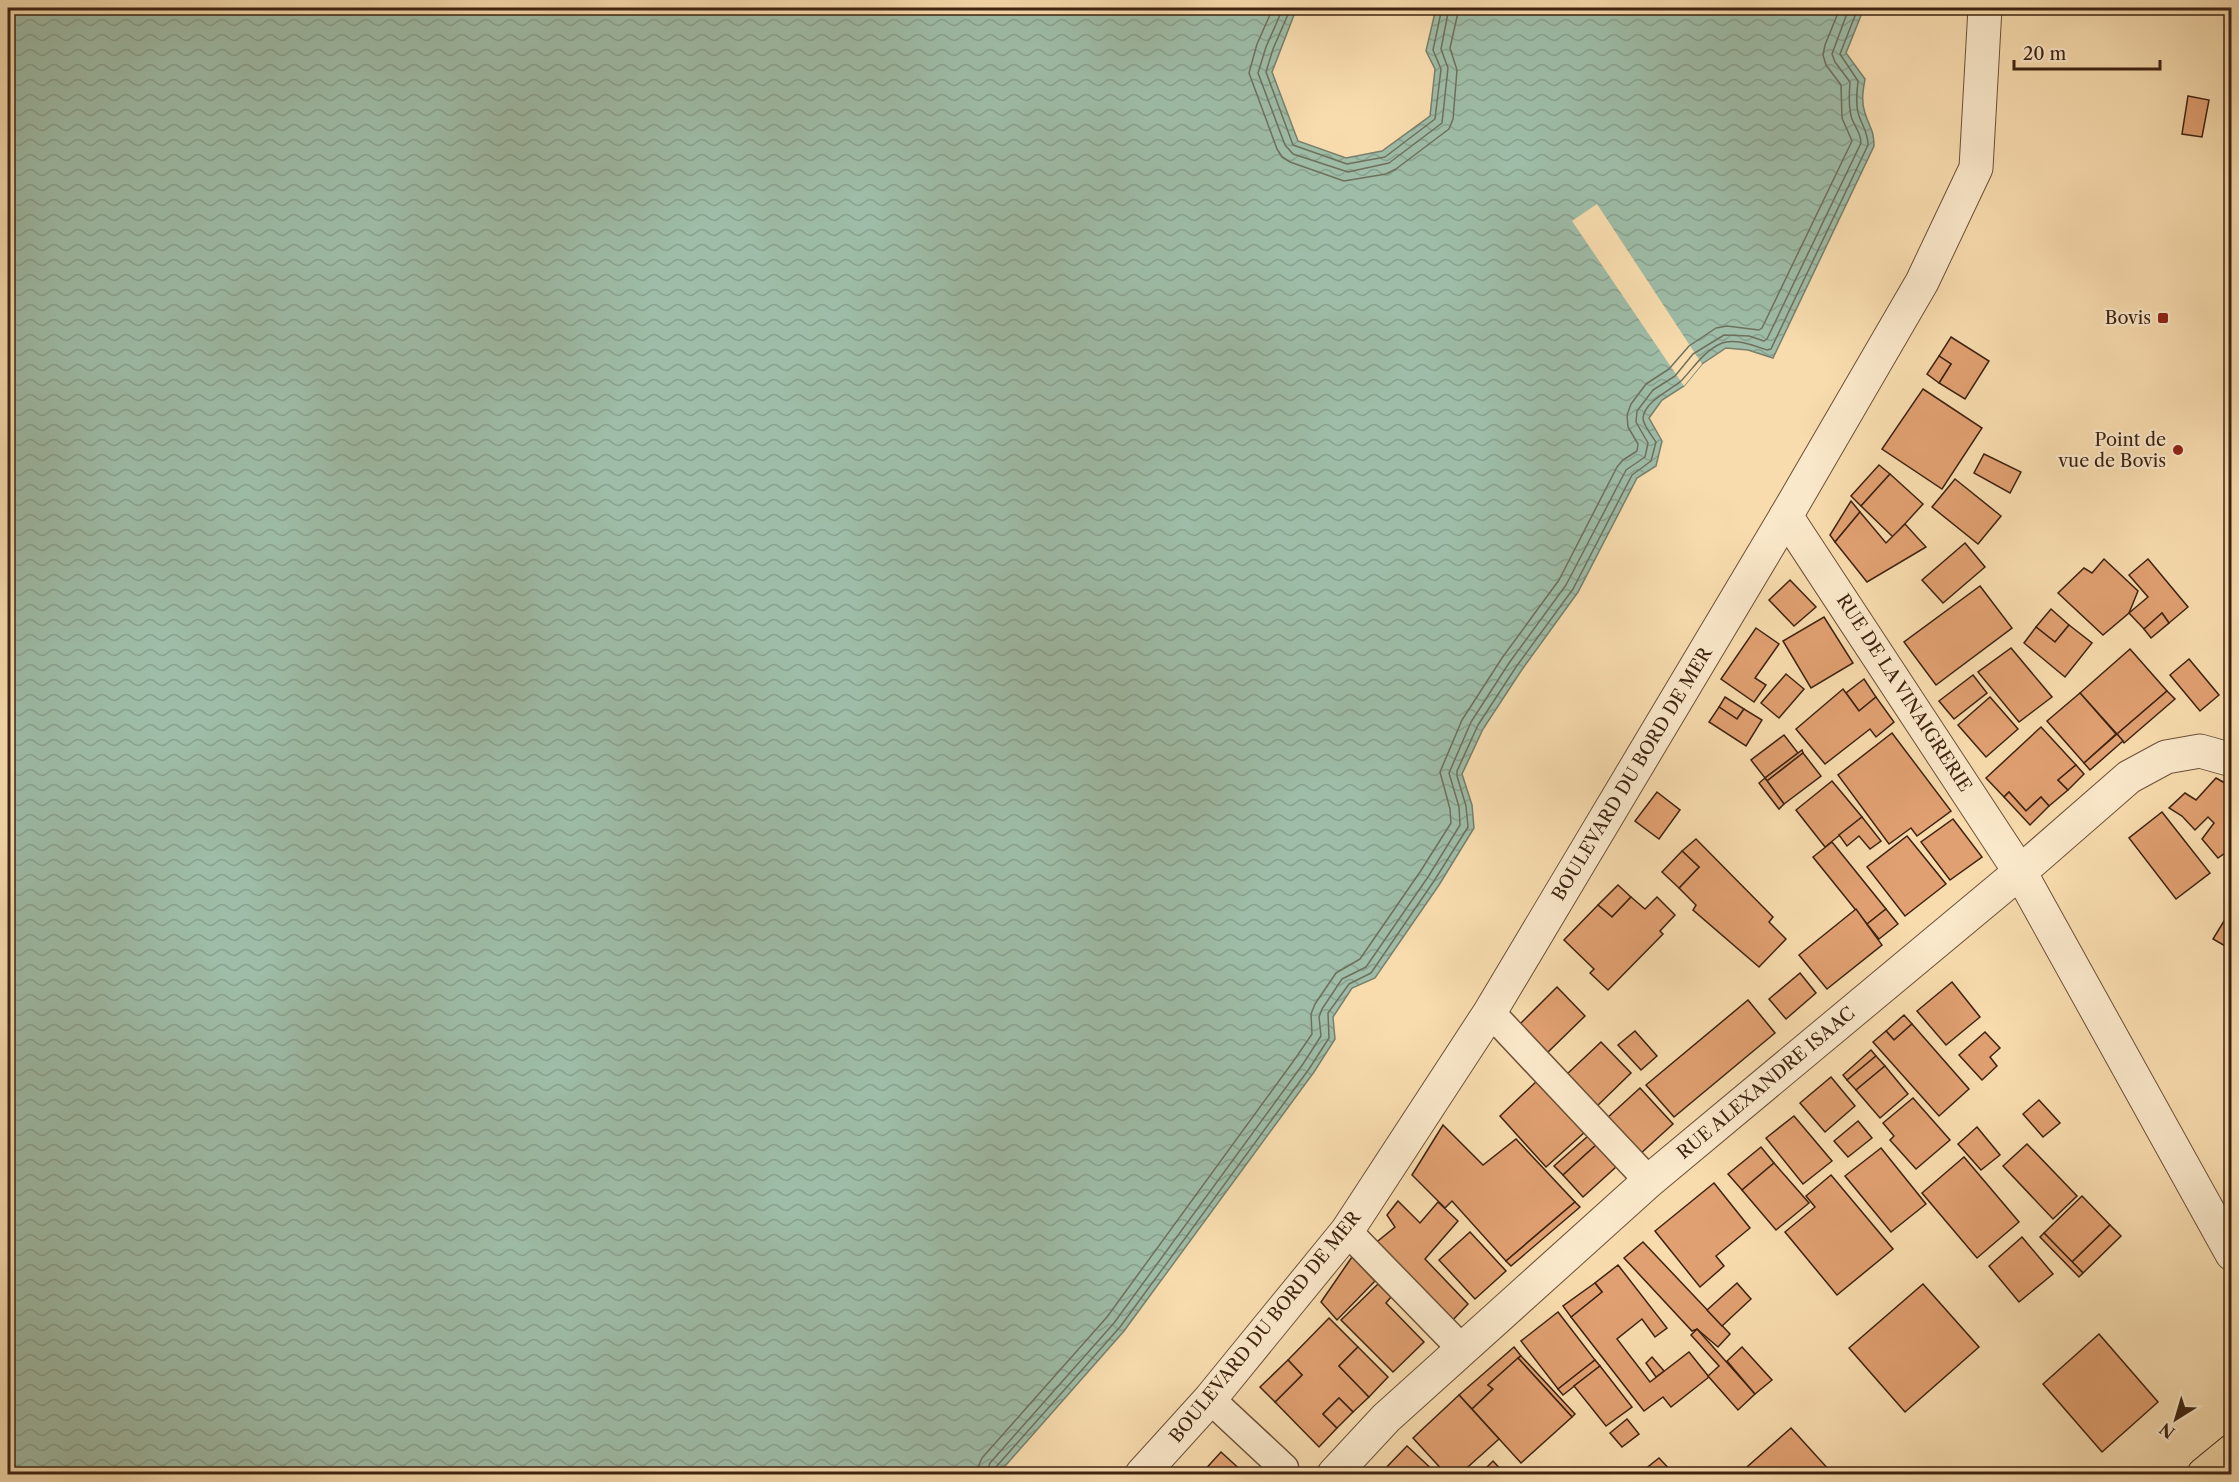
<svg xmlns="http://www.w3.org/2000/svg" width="2239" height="1482" viewBox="0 0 2239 1482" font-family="'Libre Caslon Text',serif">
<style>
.water{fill:url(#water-waves);stroke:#787f6b;stroke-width:1.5}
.pier{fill:#f8dcae}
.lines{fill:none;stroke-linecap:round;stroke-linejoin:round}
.shore{stroke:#6e705c;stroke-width:1.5}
.building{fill:#e1a071;stroke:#3e2311;stroke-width:1.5}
.lane-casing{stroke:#6c5138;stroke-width:31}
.street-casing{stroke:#6c5138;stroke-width:35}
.primary-casing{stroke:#3e2311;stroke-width:35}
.lane{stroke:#fae8ca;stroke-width:28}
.street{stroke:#fae8ca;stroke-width:33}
.primary{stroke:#f8dcae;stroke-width:33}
.poi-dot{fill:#8f2418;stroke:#fae8ca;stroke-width:2}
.labels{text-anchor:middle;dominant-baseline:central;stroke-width:4.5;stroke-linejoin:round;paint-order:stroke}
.poi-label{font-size:18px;fill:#3e2311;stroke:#fae8ca;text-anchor:end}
.street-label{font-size:18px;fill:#3e2311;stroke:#fae8ca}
</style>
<defs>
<pattern id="water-waves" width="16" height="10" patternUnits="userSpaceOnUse" patternTransform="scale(1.5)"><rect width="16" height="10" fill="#9ebca7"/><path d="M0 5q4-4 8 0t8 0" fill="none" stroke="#89a18f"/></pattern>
</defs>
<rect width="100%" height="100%" fill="#f8dcae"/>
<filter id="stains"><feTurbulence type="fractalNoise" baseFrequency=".00333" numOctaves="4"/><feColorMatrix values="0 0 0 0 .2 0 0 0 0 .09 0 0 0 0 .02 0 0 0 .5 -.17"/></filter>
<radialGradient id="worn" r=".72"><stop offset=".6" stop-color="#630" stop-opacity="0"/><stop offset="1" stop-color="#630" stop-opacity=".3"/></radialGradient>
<!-- water -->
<path class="water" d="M8,8H1303L1294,15L1272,72L1298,141L1346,158L1382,151L1430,116L1435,69L1426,51L1436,8H1864L1846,53L1865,79C1863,90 1861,102 1865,113C1869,127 1874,129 1874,146L1773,358L1748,350L1726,348L1702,364L1684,386L1662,400L1649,418L1662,441L1656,466L1637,478L1578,592L1521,671L1483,729L1462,774L1472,805L1474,828L1439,885L1375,978L1352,988L1333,1017L1335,1039L1314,1072L1124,1331L998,1474H8Z"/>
<!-- pier -->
<path class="pier" d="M1597,204L1702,364L1684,386L1572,221Z"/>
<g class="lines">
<!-- shore -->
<g class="shore">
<path d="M1273,8L1257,44L1249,73L1277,149L1282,157L1290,162L1344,181L1386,174L1396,169L1449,129L1453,119L1457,70L1450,48L1459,8"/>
<path d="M1283,8L1266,47L1258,73L1285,145L1293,154L1348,172L1389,163L1442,123L1448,68L1441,49L1449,8"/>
<path d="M1294,8L1289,12L1273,49L1266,72L1293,145L1347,164L1385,157L1435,119L1441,69L1433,50L1442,8"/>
<path d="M977,1474L978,1467L982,1458L1107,1317L1295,1059L1312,1034L1311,1014L1315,1004L1336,973L1360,959L1420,872L1451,823L1450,809L1440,772L1462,720L1502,658L1559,580L1617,467L1623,460L1637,451L1638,444L1628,427L1627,415L1631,404L1646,384L1669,369L1689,346L1716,328L1727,326L1759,330L1762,328L1852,141L1842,118L1841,85L1826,65L1823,55L1825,45L1840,8"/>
<path d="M986,1474L990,1463L1114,1323L1303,1064L1321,1036L1319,1017L1322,1009L1342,979L1366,967L1428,877L1460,825L1459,807L1449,773L1471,722L1509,663L1566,585L1626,470L1645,457L1648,443L1636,422L1637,411L1653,390L1675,376L1693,354L1724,335L1749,336L1764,341L1767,339L1861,143C1861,133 1855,127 1852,119C1848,108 1849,94 1850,82L1835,62L1832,54L1849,8"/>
<path d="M994,1474L995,1468L1120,1327L1309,1069L1329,1038L1328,1013L1349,984L1371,973L1434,881L1468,827L1466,806L1457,776V771L1478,725L1516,667L1573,589L1632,475L1651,461L1656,442C1652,436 1643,425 1643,418C1644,401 1673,389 1682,380C1695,366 1704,351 1722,343C1735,338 1755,346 1767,350L1771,349L1868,145C1868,133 1863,127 1859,116C1855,105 1857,92 1858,81L1840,54L1858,8"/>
</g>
</g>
<!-- building -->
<g class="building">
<path d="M2188,96L2209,100L2202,137L2182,134Z"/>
<path d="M1951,337L1989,361L1965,399L1939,383L1951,364L1939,356Z"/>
<path d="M1939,356L1951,364L1939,383L1927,374Z"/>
<path d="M1923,389L1982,428L1942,489L1882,449Z"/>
<path d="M1984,454L2021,472L2010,493L1974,473Z"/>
<path d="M1879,465L1890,474L1861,506L1851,496Z"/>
<path d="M1890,474L1923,504L1893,537L1861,506Z"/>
<path d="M1955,479L2001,516L1978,544L1932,507Z"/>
<path d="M1851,501L1860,512L1835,542L1830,535Z"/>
<path d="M1860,512L1886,543L1905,524L1926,547L1867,582L1835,542Z"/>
<path d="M1965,543L1985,567L1943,603L1922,580Z"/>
<path d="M2104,559L2138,591L2129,613L2103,635L2058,593L2084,568L2092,573Z"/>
<path d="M2148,559L2188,607L2169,623L2162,613L2144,629L2129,613L2148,597L2129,575Z"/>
<path d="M1790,580L1816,607L1794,626L1769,600Z"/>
<path d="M1980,586L2012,628L1936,685L1904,642Z"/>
<path d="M2051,609L2069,625L2055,642L2036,627Z"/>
<path d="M2162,613L2169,623L2151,638L2144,629Z"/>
<path d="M1824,617L1853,663L1811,688L1783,641Z"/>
<path d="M2069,625L2092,643L2065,677L2024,643L2036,627L2055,642Z"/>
<path d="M1756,628L1779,644L1755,678L1766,685L1754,702L1721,679Z"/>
<path d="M2011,648L2052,697L2019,722L1978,672Z"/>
<path d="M2130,649L2167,691L2117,734L2080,693Z"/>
<path d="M2189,659L2219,695L2200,711L2170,675Z"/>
<path d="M1786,674L1804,689L1779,718L1761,703Z"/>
<path d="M1973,675L1987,693L1954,719L1939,701Z"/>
<path d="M1864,679L1876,697L1859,711L1846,693Z"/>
<path d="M1843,689L1859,711L1876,697L1894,722L1876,737L1870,729L1825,764L1796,729Z"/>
<path d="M2167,691L2175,699L2124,743L2117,734Z"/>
<path d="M2080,693L2116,734L2084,763L2047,721Z"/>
<path d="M1725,697L1744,709L1737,719L1719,707Z"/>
<path d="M1990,697L2018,729L1986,757L1958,725Z"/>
<path d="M1719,707L1737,719L1744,709L1762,720L1746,746L1709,722Z"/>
<path d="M2041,727L2076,765L2058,780L2068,790L2049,806L2041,797L2026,811L2009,792L2004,797L1986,778Z"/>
<path d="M1892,733L1951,811L1917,836L1911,828L1889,844L1838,775Z"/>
<path d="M2117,734L2123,741L2090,770L2084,763Z"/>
<path d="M1784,735L1798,753L1765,778L1751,760Z"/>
<path d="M1802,750L1803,753L1767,781L1765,778Z"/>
<path d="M1803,753L1821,776L1784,804L1767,781Z"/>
<path d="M2076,765L2084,774L2068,790L2058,780Z"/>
<path d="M1765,778L1784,804L1779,809L1759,783Z"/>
<path d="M2216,778L2232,787V848L2218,858L2202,839L2214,823L2208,817L2195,830L2182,816L2169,808L2185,793L2196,800Z"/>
<path d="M1832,781L1862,817L1825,847L1796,810Z"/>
<path d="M1657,792L1680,810L1659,839L1635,821Z"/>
<path d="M2009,792L2026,811L2041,797L2049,806L2030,825L2004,797Z"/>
<path d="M2162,812L2210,873L2176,899L2129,838Z"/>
<path d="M1862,817L1881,841L1870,849L1859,836L1847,846L1839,835Z"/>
<path d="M1953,819L1982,857L1950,880L1921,842Z"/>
<path d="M1907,836L1946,884L1905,916L1867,867Z"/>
<path d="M1696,839L1773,917L1769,922L1786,939L1759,967L1693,910L1696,905L1679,888L1699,867L1682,851Z"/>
<path d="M1832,842L1886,909L1867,924L1813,857Z"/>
<path d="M1682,851L1699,867L1679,888L1662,872Z"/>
<path d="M1618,885L1631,897L1612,917L1598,905Z"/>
<path d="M1631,897L1645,909L1657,897L1675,915L1660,931L1663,934L1608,990L1590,973L1594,969L1564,940L1598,905L1612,917Z"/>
<path d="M2232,908V950L2213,939Z"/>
<path d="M1856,909L1882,945L1827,989L1799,955Z"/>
<path d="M1886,909L1898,924L1879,939L1867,924Z"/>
<path d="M1800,973L1816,993L1786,1019L1769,999Z"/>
<path d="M1952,982L1980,1017L1946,1045L1917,1011Z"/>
<path d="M1557,987L1585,1016L1546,1054L1518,1026Z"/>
<path d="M1748,1000L1775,1033L1674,1117L1646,1085Z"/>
<path d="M1904,1015L1912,1024L1894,1040L1886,1031Z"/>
<path d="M1912,1024L1969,1089L1939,1116L1873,1042L1886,1031L1894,1040Z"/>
<path d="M1635,1031L1657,1056L1641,1070L1618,1045Z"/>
<path d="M1985,1032L2000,1048L1990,1057L1997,1066L1982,1080L1959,1055Z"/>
<path d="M1601,1042L1631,1073L1595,1108L1565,1076Z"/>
<path d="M1871,1050L1876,1056L1847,1080L1843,1075Z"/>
<path d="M1876,1056L1885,1066L1856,1090L1847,1080Z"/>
<path d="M1885,1066L1908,1094L1880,1118L1856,1090Z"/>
<path d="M1831,1077L1855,1106L1825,1132L1800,1103Z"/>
<path d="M1539,1079L1586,1131L1546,1167L1500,1116Z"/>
<path d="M1640,1088L1673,1124L1639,1155L1606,1119Z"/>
<path d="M1913,1098L1950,1140L1916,1169L1890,1140L1894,1136L1883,1123Z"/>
<path d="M2039,1100L2060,1123L2043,1137L2023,1114Z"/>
<path d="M1794,1116L1832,1161L1803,1184L1766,1138Z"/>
<path d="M1858,1121L1872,1138L1848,1157L1834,1141Z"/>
<path d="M1443,1125L1483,1165L1516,1139L1575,1202L1506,1261L1452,1201L1445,1208L1412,1175Z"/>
<path d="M1977,1127L2000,1155L1981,1170L1958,1144Z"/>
<path d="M1588,1136L1596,1145L1563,1175L1554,1166Z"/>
<path d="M2027,1144L2077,1196L2053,1219L2003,1166Z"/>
<path d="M1596,1145L1616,1167L1583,1197L1563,1175Z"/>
<path d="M1761,1147L1774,1163L1742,1190L1728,1174Z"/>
<path d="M1881,1148L1926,1204L1891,1232L1845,1176Z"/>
<path d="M1964,1157L2019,1222L1977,1258L1922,1193Z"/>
<path d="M1774,1163L1809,1203L1776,1230L1742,1190Z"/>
<path d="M1831,1175L1893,1249L1837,1295L1785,1232L1815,1207L1806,1196Z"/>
<path d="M1714,1183L1750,1228L1716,1256L1724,1266L1700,1287L1655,1231Z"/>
<path d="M2082,1196L2110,1225L2072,1262L2044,1233Z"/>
<path d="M1398,1201L1420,1223L1438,1202L1458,1221L1425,1259L1468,1304L1450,1323L1373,1245L1395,1227L1387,1215Z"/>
<path d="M1575,1202L1580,1207L1511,1266L1506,1261Z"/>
<path d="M2110,1225L2121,1236L2083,1273L2072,1262Z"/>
<path d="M1470,1232L1506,1271L1475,1299L1439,1260Z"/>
<path d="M2044,1233L2083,1273L2079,1277L2040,1237Z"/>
<path d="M2022,1237L2053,1274L2019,1302L1989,1266Z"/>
<path d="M1643,1242L1730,1334L1718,1347L1697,1329L1692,1331L1624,1258Z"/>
<path d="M1352,1257L1375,1281L1337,1320L1321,1302Z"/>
<path d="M1618,1265L1667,1328L1655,1337L1642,1319L1617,1339L1650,1382L1689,1352L1709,1377L1671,1407L1663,1397L1644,1411L1571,1317L1602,1292L1595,1283Z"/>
<path d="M1595,1283L1602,1292L1571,1317L1563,1306Z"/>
<path d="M1737,1283L1751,1299L1722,1326L1707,1310Z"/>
<path d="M1378,1284L1391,1297L1386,1303L1424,1342L1393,1372L1341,1320Z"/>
<path d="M1923,1284L1979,1347L1905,1412L1849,1348Z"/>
<path d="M1558,1312L1595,1360L1558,1389L1521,1341Z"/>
<path d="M1329,1318L1358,1347L1339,1366L1369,1397L1353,1412L1339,1398L1323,1414L1337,1428L1319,1447L1275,1402L1302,1375L1288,1360Z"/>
<path d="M1697,1329L1755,1394L1738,1410L1708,1376L1719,1366L1691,1335Z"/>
<path d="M2099,1334L2158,1402L2102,1452L2043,1384Z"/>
<path d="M1358,1347L1388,1377L1369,1397L1339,1366Z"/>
<path d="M1514,1347L1521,1356L1488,1385L1493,1389L1472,1409L1459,1395Z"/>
<path d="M1742,1347L1772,1380L1755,1394L1727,1361Z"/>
<path d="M1521,1356L1575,1414L1572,1417L1518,1358Z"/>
<path d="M1652,1357L1664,1371L1656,1377L1646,1363Z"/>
<path d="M1518,1358L1572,1417L1521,1463L1472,1409L1493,1389L1488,1385Z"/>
<path d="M1288,1360L1302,1375L1275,1402L1260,1387Z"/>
<path d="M1595,1360L1600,1366L1563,1395L1558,1389Z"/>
<path d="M1600,1366L1632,1407L1606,1426L1574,1386Z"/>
<path d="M1459,1395L1499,1439L1460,1474H1446L1413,1438Z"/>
<path d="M1339,1398L1353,1412L1337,1428L1323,1414Z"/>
<path d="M1627,1419L1639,1434L1622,1447L1610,1433Z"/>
<path d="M1791,1428L1831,1472L1828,1474H1739Z"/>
<path d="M1407,1446L1437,1474H1380Z"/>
<path d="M1221,1452L1245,1474H1201Z"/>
<path d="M1659,1458L1674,1474H1639Z"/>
<path d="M1493,1461L1505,1474H1480Z"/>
</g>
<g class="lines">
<!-- lane casing -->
<g class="lane-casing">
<g id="lane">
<path d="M1490,1012L1649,1181"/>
<path d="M1347,1231L1462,1349"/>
<path d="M1210,1399L1284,1468"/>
</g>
</g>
<!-- street casing -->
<g class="street-casing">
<g id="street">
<path d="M1786,516L2020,872L2232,1254"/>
<path d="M1142,1474L1210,1399L1347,1231L1490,1012L1786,516L1922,282L1976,168L1985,8"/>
<path d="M1334,1474L1386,1418L1649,1181L2020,872L2129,777L2166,757L2200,751L2232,760"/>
</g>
</g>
<!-- primary casing -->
<g class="primary-casing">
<path id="primary" d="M2204,1474L2232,1451"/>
</g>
<!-- lane -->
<use href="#lane" class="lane"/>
<!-- street -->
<use href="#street" class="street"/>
<!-- primary -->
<use href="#primary" class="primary"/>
</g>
<!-- markers -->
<g class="poi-dot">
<rect x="2157" y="312" width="12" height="12" rx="3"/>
<circle cx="2178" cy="450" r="6"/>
</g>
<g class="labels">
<!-- poi labels -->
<g class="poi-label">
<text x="2151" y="318">Bovis</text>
<text x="2166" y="440">Point de<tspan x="2166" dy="21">vue de Bovis</tspan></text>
</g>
<!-- street labels -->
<g class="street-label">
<text transform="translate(1904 693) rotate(57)">RUE DE LA VINAIGRERIE</text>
<text transform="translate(1632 774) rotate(-59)">BOULEVARD DU BORD DE MER</text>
<text transform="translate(1766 1083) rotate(-40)">RUE ALEXANDRE ISAAC</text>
<text transform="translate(1265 1327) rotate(-51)">BOULEVARD DU BORD DE MER</text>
</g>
</g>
<!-- margin -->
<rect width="2239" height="1482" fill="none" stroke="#f8dcae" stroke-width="30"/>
<rect x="9" y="9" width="2221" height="1464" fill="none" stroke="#3e2311" stroke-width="3"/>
<rect x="15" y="15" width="2209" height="1452" fill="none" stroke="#3e2311" stroke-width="1.5"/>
<!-- north arrow -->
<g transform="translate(2176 1419) rotate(217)" stroke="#fae8ca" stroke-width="4.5" paint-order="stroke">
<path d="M0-4.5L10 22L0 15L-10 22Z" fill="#3e2311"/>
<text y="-9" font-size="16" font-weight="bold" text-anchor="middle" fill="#3e2311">N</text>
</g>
<!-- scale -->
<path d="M2014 60v9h146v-9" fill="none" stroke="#3e2311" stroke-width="3"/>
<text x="2023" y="60" font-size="18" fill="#3e2311" stroke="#fae8ca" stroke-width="4.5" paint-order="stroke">20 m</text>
<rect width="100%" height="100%" filter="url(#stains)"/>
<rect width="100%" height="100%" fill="url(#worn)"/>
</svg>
